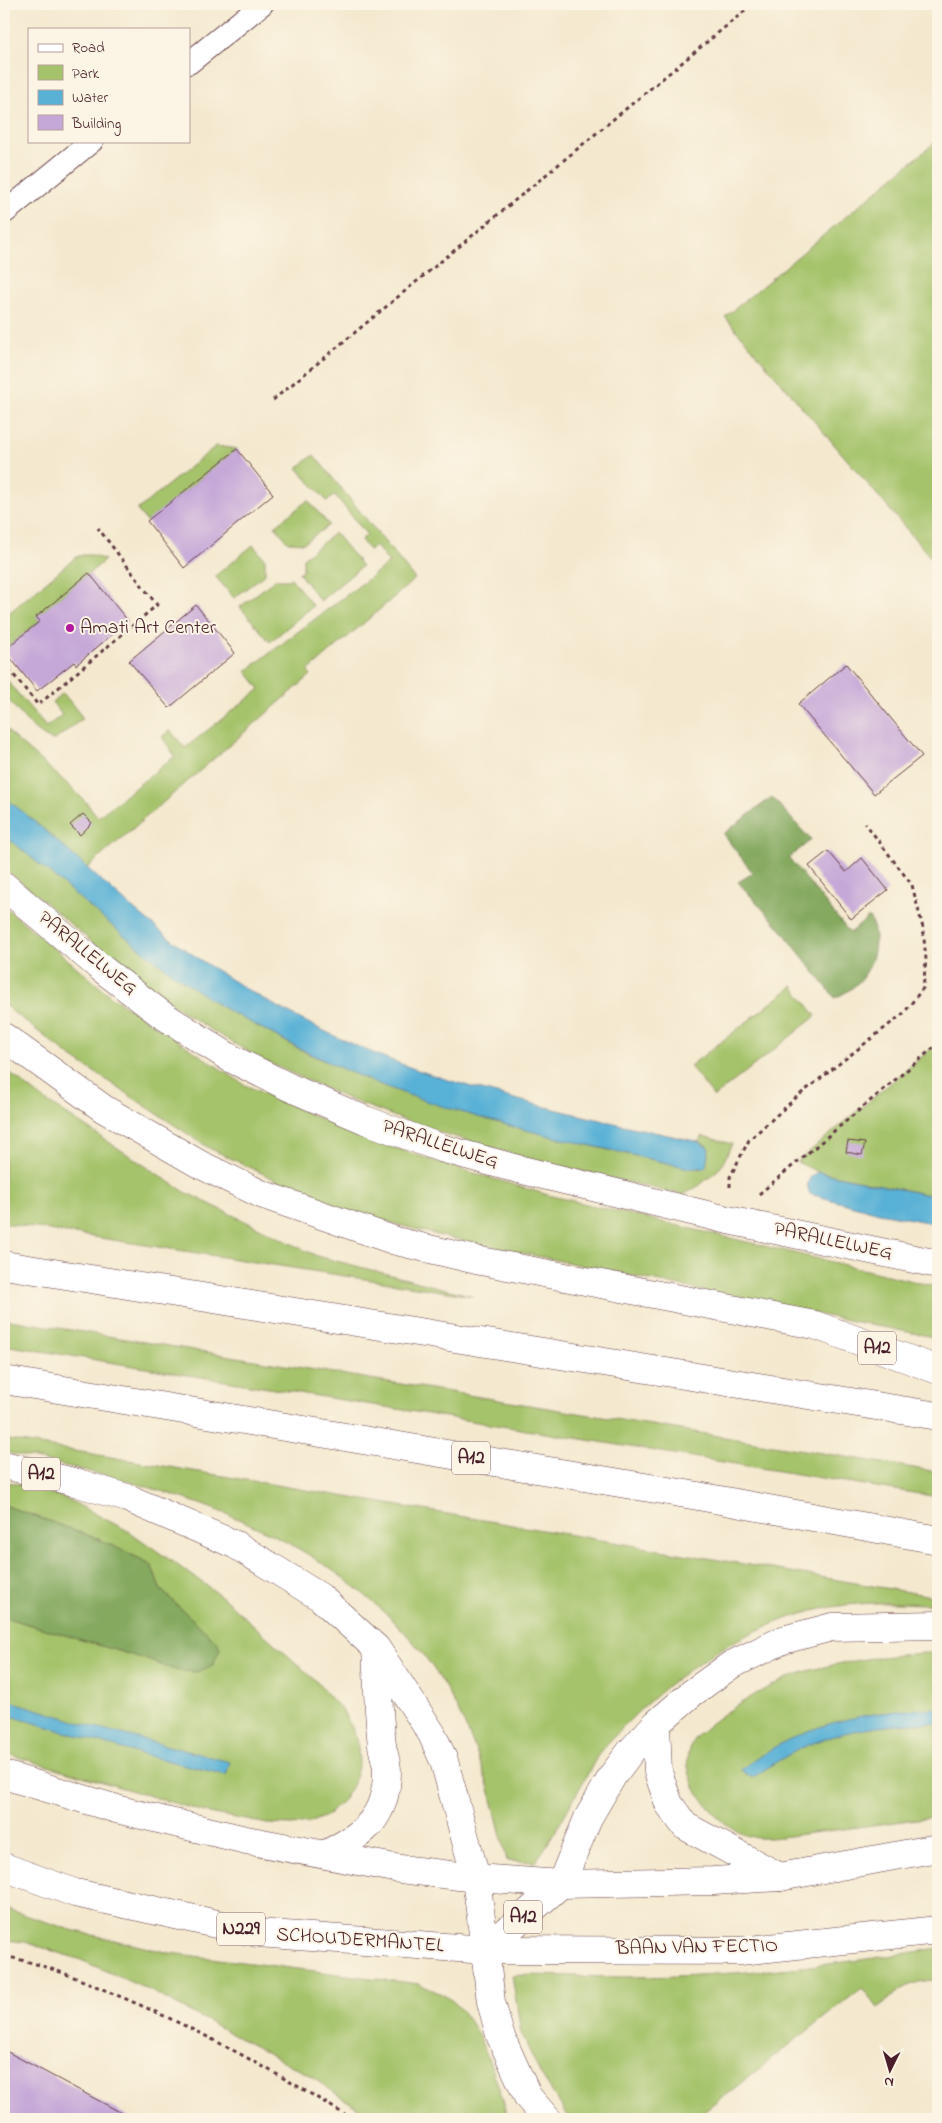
<svg xmlns="http://www.w3.org/2000/svg" width="942" height="2123" viewBox="0 0 942 2123" font-family="'Indie Flower',sans-serif">
<style>
.green{fill:#a5c36a;stroke:#78714a}
.forest{fill:#84a95e;stroke:#676444}
.water{fill:#59b1d6;stroke:#526880}
.building{fill:#c6a8d8}
.lines{fill:none;stroke-linecap:round;stroke-linejoin:round}
.lane-casing{stroke:#643d44;stroke-width:24}
.street-casing{stroke:#643d44;stroke-width:29}
.secondary-casing{stroke:#643d44;stroke-width:29}
.primary-casing{stroke:#643d44;stroke-width:29}
.highway-casing{stroke:#643d44;stroke-width:29}
.path{stroke:#643d44;stroke-width:3;stroke-dasharray:4 4;stroke-linecap:butt}
.lane{stroke:#fff;stroke-width:22}
.street{stroke:#fff;stroke-width:28}
.secondary{stroke:#fff;stroke-width:28}
.primary{stroke:#fff;stroke-width:28}
.highway{stroke:#fff;stroke-width:28}
.poi-dot{fill:#b5179e;stroke:#fcf5e5;stroke-width:2}
.labels{text-anchor:middle;dominant-baseline:central;stroke-width:4;stroke-linejoin:round;paint-order:stroke}
.shield{fill:#fcf5e5;stroke:#7f5f63;stroke-width:1}
.shield-label{font-size:19px;font-weight:bold;fill:#4a1f2b}
.poi-label{font-size:20px;fill:#4a1f2b;stroke:#fcf5e5;text-anchor:start}
.street-label{font-size:20px;fill:#4a1f2b;stroke:#fcf5e5}
</style>
<rect width="100%" height="100%" fill="#fcf5e5"/>
<filter id="ink" filterUnits="userSpaceOnUse"><feTurbulence type="fractalNoise" baseFrequency=".02" numOctaves="2"/><feDisplacementMap in="SourceGraphic" scale="10" xChannelSelector="R" yChannelSelector="G"/><feConvolveMatrix kernelMatrix="1 2 1 2 8 2 1 2 1" color-interpolation-filters="sRGB"/></filter>
<filter id="wash" filterUnits="userSpaceOnUse"><feTurbulence type="fractalNoise" baseFrequency=".0096" numOctaves="4" result="noise"/><feDisplacementMap in="SourceGraphic" scale="20" xChannelSelector="R" yChannelSelector="G"/><feGaussianBlur stdDeviation="1.12" result="paint"/><feColorMatrix in="noise" values="0 0 0 0 0 0 0 0 0 0 0 0 0 0 0 0 0 1.4 0 .05"/><feComposite in="paint" operator="in"/></filter>
<g filter="url(#wash)">
<rect width="100%" height="100%" fill="#f4e9cf"/>
<!-- green -->
<g class="green">
<path d="M938,140V566L725,317Z"/>
<path d="M216,446L237,449L147,522L137,510Z"/>
<path d="M314,455L415,579L308,671L311,675L86,869L4,797V726L13,737L63,780L85,801L98,817L175,756L162,737L170,730L185,748L260,689L246,671L389,563L376,546L369,550L361,540L367,535L335,495L327,501L297,468Z"/>
<path d="M308,500L329,525L304,543L288,542L275,526Z"/>
<path d="M335,533L362,566L320,601L299,573L303,570V558Z"/>
<path d="M253,545L265,559V574L234,598L215,576Z"/>
<path d="M83,555H92L105,560L37,617L40,621L4,650V617L76,557Z"/>
<path d="M277,578L279,580H288L291,578L313,606L270,642L240,607Z"/>
<path d="M4,677L46,727L62,715L52,702L63,693L83,718L55,740C39,740 15,707 4,695Z"/>
<path d="M4,835L248,1021L307,1053L367,1079L440,1105L592,1146L689,1168H704L706,1145L699,1142L703,1136L732,1144L721,1167L700,1185L683,1195L526,1158L422,1127L346,1098L261,1059L211,1030L143,985L4,868Z"/>
<path d="M4,906L112,997L245,1085L328,1122L384,1144L447,1165L548,1195L938,1287V1338L751,1301L437,1235L335,1208L209,1148L70,1056L4,1005Z"/>
<path d="M793,986L816,1016L714,1097L690,1066Z"/>
<path d="M938,1043V1197L818,1172L797,1162Z"/>
<path d="M4,1068L40,1097L185,1192L317,1256L473,1296L4,1223Z"/>
<path d="M4,1319L938,1472V1497L4,1345Z"/>
<path d="M4,1439L938,1597V1605C899,1602 856,1601 817,1610C742,1628 677,1671 624,1726C617,1734 608,1742 601,1751C595,1759 591,1769 586,1777C569,1806 555,1836 535,1862L507,1861C499,1828 492,1794 480,1762C471,1736 458,1710 445,1687C427,1655 402,1627 374,1603C271,1511 135,1481 4,1452Z"/>
<path d="M4,1481L40,1489L69,1500L130,1532L220,1595L314,1679L342,1710L354,1731L358,1748L359,1763L354,1782L344,1799L328,1815L309,1823L292,1825L268,1824L208,1813L4,1753V1617L139,1657L179,1671L220,1649L218,1643L160,1589L151,1564L96,1538L4,1505Z"/>
<path d="M924,1653H938V1816C896,1822 853,1828 811,1833C794,1835 775,1839 758,1838C733,1835 712,1814 699,1794C690,1781 683,1760 691,1744C701,1723 778,1679 801,1673C841,1661 882,1656 924,1653Z"/>
<path d="M4,1908L71,1930L170,1953L419,1984C429,1989 439,1992 447,1997C480,2018 497,2083 509,2119H374L307,2074L151,1991L81,1960L25,1942L4,1940Z"/>
<path d="M938,1948V1983L935,1980C908,1981 898,1992 878,2008L862,1988L695,2119H570L541,2075L521,2033L512,1975C553,1975 593,1977 633,1977C735,1976 838,1965 938,1948Z"/>
</g>
<!-- forest -->
<g class="forest">
<path d="M772,797L811,840L789,858L850,933L869,917C882,938 873,973 852,988C847,992 841,995 835,998L779,927L738,882L753,873L723,834Z"/>
<path d="M4,1505L96,1538L151,1564L160,1589L218,1643L220,1649L213,1665L197,1672L178,1671L139,1657L4,1617Z"/>
</g>
<!-- water -->
<g class="water">
<path d="M4,797C61,840 110,893 167,936C247,996 350,1050 445,1079C528,1105 614,1123 699,1142L709,1148L706,1166L704,1168H689C590,1145 488,1125 392,1089C351,1074 311,1055 272,1034C254,1024 235,1015 217,1004C141,955 74,892 4,835Z"/>
<path d="M818,1172L938,1197V1224L879,1213L810,1194C805,1184 808,1177 818,1172Z"/>
<path d="M4,1699L91,1726L230,1762L226,1775L140,1754L4,1714Z"/>
<path d="M938,1708V1723C897,1724 855,1727 816,1742C793,1750 772,1765 752,1778L741,1770C799,1723 866,1711 938,1708Z"/>
</g>
<g id="blocks">
<!-- building -->
<g class="building">
<path d="M237,449L273,494L184,568L147,521Z"/>
<path d="M89,573L128,621L76,665L74,662L37,691L4,650L40,621L36,617Z"/>
<path d="M196,605L235,653L169,708L129,661Z"/>
<path d="M846,664L922,756L874,794L798,704Z"/>
<path d="M83,814L92,823L80,835L70,825Z"/>
<path d="M828,851L846,872L862,858L888,890L851,919L809,866Z"/>
<path d="M848,1141L865,1143L862,1155L846,1152Z"/>
<path d="M4,2050L133,2119H4Z"/>
</g>
</g>
</g>
<g filter="url(#ink)">
<use href="#blocks" fill-opacity="0" stroke="#643d44" stroke-width="1"/>
<g class="lines">
<!-- lane casing -->
<g class="lane-casing">
<g id="lane">
<path d="M189,63L262,4"/>
<path d="M4,213L92,141"/>
</g>
</g>
<!-- street casing -->
<g class="street-casing">
<path id="street" d="M4,886L101,968L161,1014L230,1058L291,1088L365,1120L441,1148L510,1167L728,1220L938,1264"/>
</g>
<!-- secondary casing -->
<g class="secondary-casing">
<g id="secondary">
<path d="M561,1884L713,1881L780,1877L938,1848"/>
<path d="M547,2119L528,2097L500,2035L491,2002L485,1950L740,1951L938,1930"/>
</g>
</g>
<!-- primary casing -->
<g class="primary-casing">
<g id="primary">
<path d="M4,1775L120,1810L246,1840L400,1869L476,1878L561,1884"/>
<path d="M4,1867L75,1893L258,1933L485,1950L476,1878"/>
</g>
</g>
<!-- highway casing -->
<g class="highway-casing">
<g id="highway">
<path d="M4,1037L104,1109L199,1164L261,1194L396,1241L476,1260L815,1325L938,1370"/>
<path d="M4,1265L938,1416"/>
<path d="M4,1380L698,1496L938,1540"/>
<path d="M4,1465L78,1483L127,1498L236,1545L320,1597L376,1648L432,1734L444,1761L476,1878"/>
<path d="M656,1724L658,1772L669,1804L685,1826L780,1877"/>
<path d="M326,1854C364,1835 387,1817 387,1771C387,1762 383,1753 382,1745C378,1713 378,1681 376,1649"/>
<path d="M485,1950L561,1884L588,1818L613,1775L631,1751L656,1724L692,1693L731,1665L783,1640L832,1627L938,1625"/>
</g>
</g>
<!-- path -->
<g class="path">
<path d="M273,400L753,4"/>
<path d="M4,663L38,705L157,605L98,528"/>
<path d="M730,1187V1177L749,1140L798,1096L904,1013L923,988L926,960L923,928L912,885L865,823"/>
<path d="M759,1194L938,1044"/>
<path d="M4,1956C43,1964 78,1978 114,1994C197,2028 276,2072 352,2119"/>
</g>
<!-- lane -->
<use href="#lane" class="lane"/>
<!-- street -->
<use href="#street" class="street"/>
<!-- secondary -->
<use href="#secondary" class="secondary"/>
<!-- primary -->
<use href="#primary" class="primary"/>
<!-- highway -->
<use href="#highway" class="highway"/>
</g>
</g>
<!-- markers -->
<circle class="poi-dot" cx="70" cy="628" r="5"/>
<g class="labels">
<!-- shield labels -->
<g class="shield">
<rect x="858" y="1331.5" width="38" height="33" rx="4"/>
<rect x="452" y="1441.5" width="38" height="33" rx="4"/>
<rect x="22" y="1457.5" width="38" height="33" rx="4"/>
<rect x="504" y="1900.5" width="38" height="33" rx="4"/>
<rect x="217" y="1912.5" width="48" height="33" rx="4"/>
</g>
<g class="shield-label">
<text x="877" y="1348">A12</text>
<text x="471" y="1458">A12</text>
<text x="41" y="1474">A12</text>
<text x="523" y="1917">A12</text>
<text x="241" y="1929">N229</text>
</g>
<!-- poi labels -->
<g class="poi-label">
<text x="80" y="628">Amati Art Center</text>
</g>
<!-- street labels -->
<g class="street-label">
<text transform="translate(87 954) rotate(39)">PARALLELWEG</text>
<text transform="translate(440 1145) rotate(18)">PARALLELWEG</text>
<text transform="translate(833 1242) rotate(12)">PARALLELWEG</text>
<text transform="translate(360 1941) rotate(4)">SCHOUDERMANTEL</text>
<text transform="translate(697 1948) rotate(-1)">BAAN VAN FECTIO</text>
</g>
</g>
<!-- margin -->
<rect width="942" height="2123" fill="none" stroke="#fcf5e5" stroke-width="20"/>
<!-- legend -->
<rect x="28" y="28" width="162" height="115" fill="#fcf5e5" stroke="#b59f9b"/>
<rect x="38" y="44" width="25" height="8" fill="#ffffff" stroke="#b59f9b"/>
<text x="72" y="52" font-size="15" fill="#4a1f2b">Road</text>
<rect x="38" y="65" width="25" height="15" fill="#a5c36a" stroke="#b59f9b"/>
<text x="72" y="78" font-size="15" fill="#4a1f2b">Park</text>
<rect x="38" y="90" width="25" height="15" fill="#59b1d6" stroke="#b59f9b"/>
<text x="72" y="102" font-size="15" fill="#4a1f2b">Water</text>
<rect x="38" y="115" width="25" height="15" fill="#c6a8d8" stroke="#b59f9b"/>
<text x="72" y="128" font-size="15" fill="#4a1f2b">Building</text>
<!-- north arrow -->
<g transform="translate(890 2070) rotate(185)" stroke="#fcf5e5" stroke-width="4" paint-order="stroke">
<path d="M0-4L9 19L0 12L-9 19Z" fill="#4a1f2b"/>
<text y="-8" font-size="14" font-weight="bold" text-anchor="middle" fill="#4a1f2b">N</text>
</g>
</svg>
